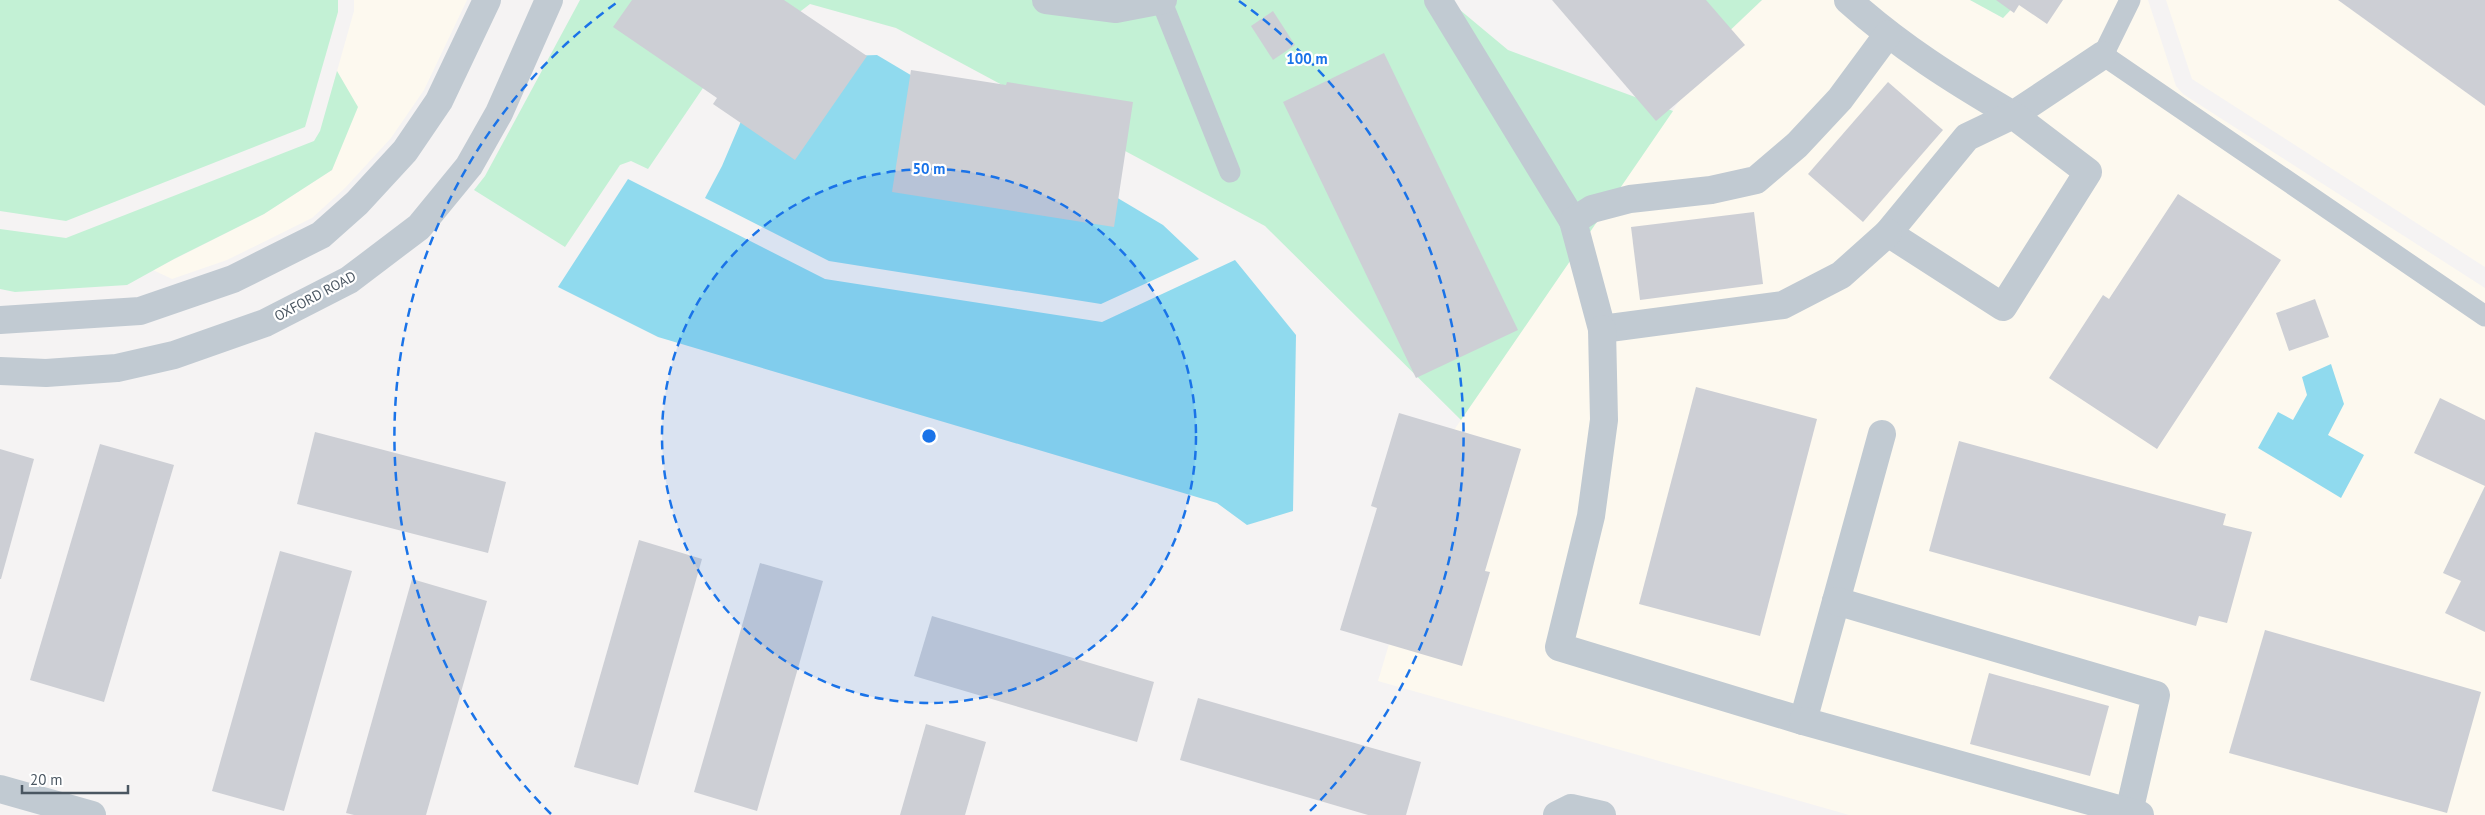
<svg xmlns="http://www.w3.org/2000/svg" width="2485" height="815" viewBox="0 0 2485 815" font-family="'PT Sans',sans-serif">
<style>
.commercial{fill:#fdf9ef}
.green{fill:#c3f1d5}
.water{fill:#90daee}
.building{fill:#cdcfd5}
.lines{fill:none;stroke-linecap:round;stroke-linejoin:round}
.service{stroke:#c1cad2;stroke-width:21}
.minor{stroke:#c1cad2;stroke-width:28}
.tertiary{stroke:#c1cad2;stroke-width:28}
.ring{fill:none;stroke:#1a73e8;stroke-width:2.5;stroke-dasharray:9 6}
.labels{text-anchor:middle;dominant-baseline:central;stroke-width:4.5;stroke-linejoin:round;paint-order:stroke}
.street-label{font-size:14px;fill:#4a5661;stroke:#fff}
.centre{fill:#1a73e8;stroke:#fff;stroke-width:2.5}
.ring-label{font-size:15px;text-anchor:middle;font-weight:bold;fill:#1a73e8;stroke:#fff;stroke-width:4.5;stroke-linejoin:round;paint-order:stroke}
</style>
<rect width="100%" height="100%" fill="#f5f3f3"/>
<!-- commercial -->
<g class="commercial">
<path d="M354,0H467L424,90L391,138L345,188L312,218L227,260L172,279L153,270L264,214L332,170L357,107L337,71L354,11Z"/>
<path d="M1762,0H1970L2003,18L2020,0H2148L2176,86L2183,94L2485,288V815H1849L1378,681L1452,433L1723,37Z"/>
<path d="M2166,0H2485V267L2192,79Z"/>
</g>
<!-- green -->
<g class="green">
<path d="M0,0H338V12L305,127L66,221L0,211Z"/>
<path d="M580,0H1448L1508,50L1673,111L1461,420L1265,226L896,28L810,4L705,85L648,169L631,161L620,165L565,247L474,190L485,176Z"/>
<path d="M1696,0H1762L1723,37Z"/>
<path d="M1970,0H2020L2003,18Z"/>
<path d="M337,71L358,107L332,170L264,214L174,259L127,285L15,292L0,289V229L66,238L314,141L320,131Z"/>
</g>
<!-- water -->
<g class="water">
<path d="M877,55L1163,225L1199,259L1101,304L829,261L705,198L722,166L765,65L822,57Z"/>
<path d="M628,179L825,279L1102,322L1235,260L1296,335L1293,511L1247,525L1217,503L658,337L558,287Z"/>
<path d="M2331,364L2344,404L2328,435L2364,455L2341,498L2258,448L2278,412L2293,420L2307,395L2302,377Z"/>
</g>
<!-- building -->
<g class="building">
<path d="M632,0H784L867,56L795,160L713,104L717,98L613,27Z"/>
<path d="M1552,0H1706L1745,45L1656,121Z"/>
<path d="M1996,0H2063L2047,24L2019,5L2014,13Z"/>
<path d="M2338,0H2485V106Z"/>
<path d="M1273,11L1295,45L1273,60L1251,26Z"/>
<path d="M1384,53L1518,330L1416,378L1283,102Z"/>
<path d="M911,70L1006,85L1007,82L1133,102L1114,227L892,192Z"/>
<path d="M1888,82L1943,130L1863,222L1808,174Z"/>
<path d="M2178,194L2281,260L2157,449L2049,378L2103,295L2109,299Z"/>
<path d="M1754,212L1763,284L1640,300L1631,227Z"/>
<path d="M2315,299L2329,337L2289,351L2276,313Z"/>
<path d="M1696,387L1817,419L1760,636L1639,604Z"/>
<path d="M2440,398L2485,420V632L2445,613L2461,581L2443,573L2485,486L2414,453Z"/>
<path d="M1399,413L1521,449L1485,571L1490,572L1462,666L1340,630L1377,508L1371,506Z"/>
<path d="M315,432L506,482L488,553L297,504Z"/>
<path d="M1959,441L2226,514L2223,525L2252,532L2227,623L2199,616L2196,626L1929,551Z"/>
<path d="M100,444L174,465L104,702L30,680Z"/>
<path d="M0,449L34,459L1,579H0Z"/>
<path d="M639,540L702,559L638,785L574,767Z"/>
<path d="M280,551L352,571L284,811L212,791Z"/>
<path d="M760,563L823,581L757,811L694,792Z"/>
<path d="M412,579L487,601L426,815H354L346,813Z"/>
<path d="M932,616L1154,682L1137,742L914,676Z"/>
<path d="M2265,630L2481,692L2447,813L2229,753Z"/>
<path d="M1989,673L2109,706L2090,776L1970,744Z"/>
<path d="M1198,698L1421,762L1406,815H1368L1180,760Z"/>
<path d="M926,724L986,742L965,815H900Z"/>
</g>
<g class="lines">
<!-- service -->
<g class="service">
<path d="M1161,0L1230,172"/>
<path d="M2130,0L2103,55L2485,316"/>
</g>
<!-- minor -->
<g class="minor">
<path d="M1046,0L1116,9L1163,0"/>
<path d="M1438,0L1573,221"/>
<path d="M1848,0C1899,46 1953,80 2013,115L2103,55"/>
<path d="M2013,115L2088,172L2003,307L1888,233L1967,137Z"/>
<path d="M1888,233L1841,275L1783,305L1602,329L1573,221L1592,209L1630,199L1711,190L1756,180L1797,145L1840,99L1888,34"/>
<path d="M1602,329L1604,420L1591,516L1559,647L1803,721L1882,434"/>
<path d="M1836,601L2156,695L2129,812"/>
<path d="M1803,721L2140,815"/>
<path d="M0,789L92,815"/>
<path d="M1557,815L1571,808L1602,815"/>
</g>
<!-- tertiary -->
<g class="tertiary">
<path d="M0,320L140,311L233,279L321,235L357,203L405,151L439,101L487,0"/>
<path d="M0,371L46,373L117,368L174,355L265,323L349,280L419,227L469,166L499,113L549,0"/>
</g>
</g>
<!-- distance rings -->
<circle cx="929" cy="436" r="267" fill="#1a73e8" fill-opacity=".12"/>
<g class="ring">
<circle cx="929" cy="436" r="267"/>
<path d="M551 814A534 534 0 0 1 619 1M1239 1A534 534 0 0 1 1307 814"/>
</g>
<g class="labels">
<!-- street labels -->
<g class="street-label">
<text transform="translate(315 296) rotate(-28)">OXFORD ROAD</text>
</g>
</g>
<circle cx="929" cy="436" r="8" class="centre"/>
<g class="ring-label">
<text x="1307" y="64">100 m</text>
<text x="929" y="174">50 m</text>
</g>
<!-- scale -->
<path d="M22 785v8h106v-8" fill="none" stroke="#4a5661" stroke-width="2.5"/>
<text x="30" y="785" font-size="15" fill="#4a5661" stroke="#ffffff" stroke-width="4" paint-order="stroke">20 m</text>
</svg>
